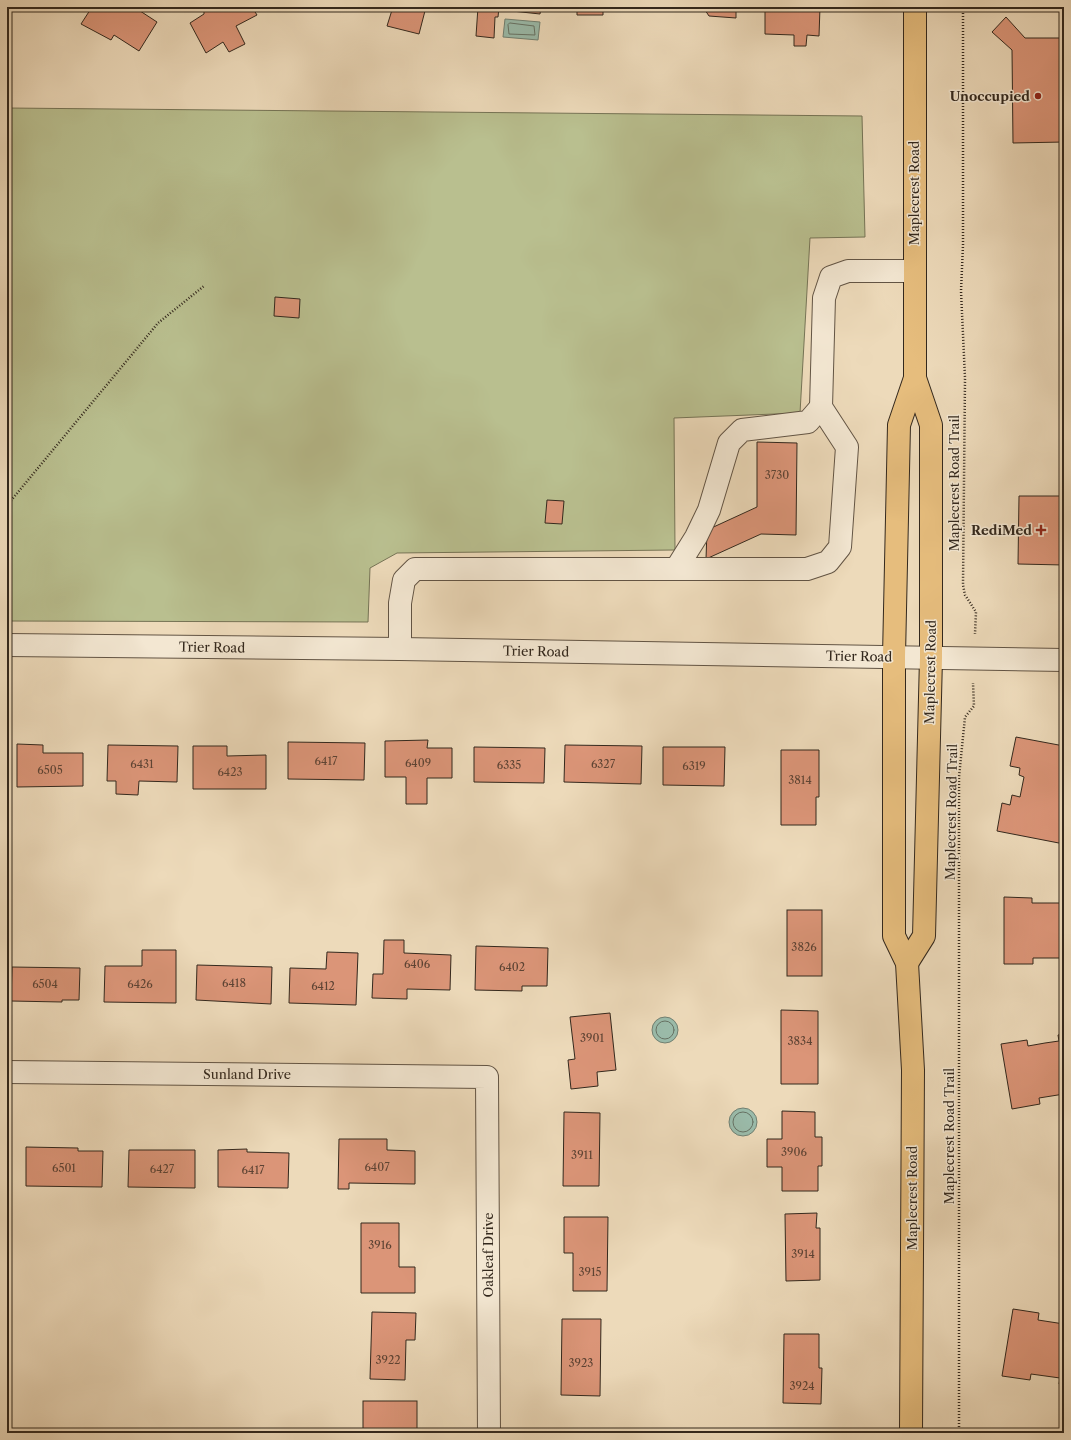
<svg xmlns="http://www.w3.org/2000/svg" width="1071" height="1440" viewBox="0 0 1071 1440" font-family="'Libre Caslon Text',serif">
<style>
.green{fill:#b9bf8f;stroke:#767456}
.water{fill:#9abbaa;stroke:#718072}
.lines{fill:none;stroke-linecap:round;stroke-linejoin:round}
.shore{stroke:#667264;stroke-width:1}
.building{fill:#db9578;stroke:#33281d}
.minor-casing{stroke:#625444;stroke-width:24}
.major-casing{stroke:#33281d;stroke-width:24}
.path{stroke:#33281d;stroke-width:2.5;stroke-dasharray:1 2;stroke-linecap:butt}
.minor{stroke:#f3e7d2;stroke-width:22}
.major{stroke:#e6bd7d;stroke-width:22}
.poi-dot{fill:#8f2418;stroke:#f3e7d2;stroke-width:1.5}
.labels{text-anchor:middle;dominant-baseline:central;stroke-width:3;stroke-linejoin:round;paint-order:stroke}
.number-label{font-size:11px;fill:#5d4334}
.poi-label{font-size:13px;font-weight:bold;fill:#33281d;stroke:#f3e7d2;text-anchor:end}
.street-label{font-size:13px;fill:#33281d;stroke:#f3e7d2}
</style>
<rect width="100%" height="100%" fill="#eddaba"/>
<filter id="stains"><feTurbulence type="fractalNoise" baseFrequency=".005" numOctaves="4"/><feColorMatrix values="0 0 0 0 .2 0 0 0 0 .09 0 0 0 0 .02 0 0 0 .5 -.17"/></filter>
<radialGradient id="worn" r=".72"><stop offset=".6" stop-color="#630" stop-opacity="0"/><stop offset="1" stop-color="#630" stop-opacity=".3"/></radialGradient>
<!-- green -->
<path class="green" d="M7,108L862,116L865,237L810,238L800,413L674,418L675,550L397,553L370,568L368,622L7,621Z"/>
<!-- water -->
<g class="water">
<path d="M505,19L540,22L538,40L503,37Z"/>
<circle cx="665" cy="1030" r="13"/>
<circle cx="743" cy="1122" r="14"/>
</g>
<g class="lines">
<!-- shore -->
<g class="shore">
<path d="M510,23L534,26L535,35L509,34L508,25Z"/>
<circle cx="665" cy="1030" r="9"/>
<circle cx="743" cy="1122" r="10"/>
</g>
</g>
<!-- building -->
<g class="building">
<path d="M92,7H134L157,22L139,51L114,35L111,40L81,24Z"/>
<path d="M209,7H252L257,15L236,26L245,44L229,52L223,42L206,53L190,23L204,14V10Z"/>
<path d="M381,7H426L419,34L387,26L392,10Z"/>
<path d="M478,7H499L498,17H495L494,38L476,36Z"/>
<path d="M513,7H541L540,14L512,11Z"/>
<path d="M577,7H640V10L603,9V15H577Z"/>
<path d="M672,7H736V18L709,16L705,10H674Z"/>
<path d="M765,7H820L819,36L807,35L806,46H794V35L765,34Z"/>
<path d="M1006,17L1025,38H1064V142L1013,143L1012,50L992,32Z"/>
<path d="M275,297L300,299L299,318L274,316Z"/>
<path d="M757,442L797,443L796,535L761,534L706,559L707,530L757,507Z"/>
<path d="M1019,496H1064V565L1018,564Z"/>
<path d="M547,500L564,501L562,524L545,523Z"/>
<path d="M1016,737L1064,746V844L997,831L1002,803L1010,805L1012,795L1020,797L1024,777L1019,775L1020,768L1010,766Z"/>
<path d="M428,740L427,748H452V778H427V804H406V777H385V741Z"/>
<path d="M288,742L365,743L364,780L288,779Z"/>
<path d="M17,744L43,745V753H83V786L17,787Z"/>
<path d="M108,745L178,746L177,782L139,781L138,795L116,794V781H107Z"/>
<path d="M565,745L642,746L641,784L564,782Z"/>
<path d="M193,746H227V756L266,755V789H193Z"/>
<path d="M474,747L545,748L544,783L474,782Z"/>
<path d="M663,747H725L724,786L663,785Z"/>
<path d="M781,750H819V797H816V825H781Z"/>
<path d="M1004,897L1032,898V903H1061V897H1064V964L1063,958H1033V964H1004Z"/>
<rect x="787" y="910" width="35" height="66"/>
<path d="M384,940H404V953L451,955L450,990L407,989V999L372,998L373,974H383Z"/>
<path d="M476,946L548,948L547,986H522V991L475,990Z"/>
<path d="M142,950H176V1003L104,1002L105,966H142Z"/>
<path d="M327,952L358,953L356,1005L289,1003L290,968L326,969Z"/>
<path d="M197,965L272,967L271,1004L196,1000Z"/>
<path d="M12,967L80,968L79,1000H62V1002L11,1001Z"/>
<path d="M781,1010L818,1011V1084H781Z"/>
<path d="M610,1013L616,1070L597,1072L598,1086L571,1089L568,1060L575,1059L570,1017Z"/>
<path d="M1064,1034V1094L1039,1098L1040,1104L1012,1109L1001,1044L1027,1040L1028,1046L1045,1043L1059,1041L1058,1035Z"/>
<path d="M782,1111L815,1112V1137H822V1166H818V1191H782V1167H767V1139H782Z"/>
<path d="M564,1112L600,1113L599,1186H563Z"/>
<path d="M339,1139H387V1150L415,1151V1184L349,1183V1189H338Z"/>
<path d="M26,1147L78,1148V1151H103L102,1187L26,1186Z"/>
<path d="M247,1149V1152L289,1153L288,1188L218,1187V1150Z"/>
<path d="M129,1150H195V1188L128,1187Z"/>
<path d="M817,1213L816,1228H820V1280L786,1281L785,1214Z"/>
<path d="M564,1217H608L607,1291H573V1253H564Z"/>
<path d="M361,1223H399V1267H415V1293H361Z"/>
<path d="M1013,1309L1039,1313L1038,1320L1064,1324V1385L1059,1384L1060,1378L1031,1374L1030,1380L1002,1376Z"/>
<path d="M372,1312L416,1313L415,1340H406L405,1380L370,1379Z"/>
<path d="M562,1319H601L600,1396L561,1395Z"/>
<path d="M784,1334H819V1368H822L821,1404L783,1403Z"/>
<rect x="363" y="1401" width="54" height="32"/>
</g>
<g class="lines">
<!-- minor casing -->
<g class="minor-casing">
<g id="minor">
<path d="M676,569L696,537L709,510L729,443L742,430L808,422L821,407"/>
<path d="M7,645L400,649L1064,660"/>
<path d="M400,649V603L404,580L415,569H807L828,562L840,547L847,447L821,407L824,298L831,277L848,271H914"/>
<path d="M7,1072L487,1077L489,1433"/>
</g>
</g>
<!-- major casing -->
<g class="major-casing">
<g id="major">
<path d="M907,963L924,936L931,658V425L915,378V7"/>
<path d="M911,1433L913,1070L907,963L894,936V656L899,425L915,378"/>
</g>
</g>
<!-- path -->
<g class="path">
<path d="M963,7V245L961,291L965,378L963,585L965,595L976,612L975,634"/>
<path d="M9,503L158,323L204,286"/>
<path d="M959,1433V777L965,717L974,706L973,683"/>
</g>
<!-- minor -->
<use href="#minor" class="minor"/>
<!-- major -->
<use href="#major" class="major"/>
</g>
<!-- markers -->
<g class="poi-dot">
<circle cx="1038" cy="96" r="4"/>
<path d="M1039 524h4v4h4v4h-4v4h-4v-4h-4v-4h4z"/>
</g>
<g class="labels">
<!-- number labels -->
<g class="number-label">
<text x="777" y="475">3730</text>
<text x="326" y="761">6417</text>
<text x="418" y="763">6409</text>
<text x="142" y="764">6431</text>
<text x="603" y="764">6327</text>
<text x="509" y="765">6335</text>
<text x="694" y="766">6319</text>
<text x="50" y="770">6505</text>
<text x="230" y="772">6423</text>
<text x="800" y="780">3814</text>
<text x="804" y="947">3826</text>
<text x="417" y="964">6406</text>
<text x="512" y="967">6402</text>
<text x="234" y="983">6418</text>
<text x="45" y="984">6504</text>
<text x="140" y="984">6426</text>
<text x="323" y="986">6412</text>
<text x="592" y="1038">3901</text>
<text x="800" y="1041">3834</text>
<text x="794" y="1152">3906</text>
<text x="582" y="1155">3911</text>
<text x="377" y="1167">6407</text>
<text x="64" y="1168">6501</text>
<text x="162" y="1169">6427</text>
<text x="253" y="1170">6417</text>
<text x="380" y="1245">3916</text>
<text x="803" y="1254">3914</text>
<text x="590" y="1272">3915</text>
<text x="388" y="1360">3922</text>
<text x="581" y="1363">3923</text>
<text x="802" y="1386">3924</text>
</g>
<!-- poi labels -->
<g class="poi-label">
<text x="1030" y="96">Unoccupied</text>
<text x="1032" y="530">RediMed</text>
</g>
<!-- street labels -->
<g class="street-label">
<text transform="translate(914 193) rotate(-90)">Maplecrest Road</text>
<text transform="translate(954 483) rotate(-90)">Maplecrest Road Trail</text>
<text transform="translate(212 647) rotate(1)">Trier Road</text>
<text transform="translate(536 651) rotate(1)">Trier Road</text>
<text transform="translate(859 656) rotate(1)">Trier Road</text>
<text transform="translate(930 672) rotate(-89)">Maplecrest Road</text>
<text transform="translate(951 812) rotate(-89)">Maplecrest Road Trail</text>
<text x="247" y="1074">Sunland Drive</text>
<text transform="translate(949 1136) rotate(-90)">Maplecrest Road Trail</text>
<text transform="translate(912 1198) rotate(-90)">Maplecrest Road</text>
<text transform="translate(488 1255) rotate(-90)">Oakleaf Drive</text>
</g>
</g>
<!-- margin -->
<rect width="1071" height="1440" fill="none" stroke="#eddaba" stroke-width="24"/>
<rect x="8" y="8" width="1055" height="1424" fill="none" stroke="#33281d" stroke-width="2"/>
<rect x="12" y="12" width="1047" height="1416" fill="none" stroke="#33281d"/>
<rect width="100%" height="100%" filter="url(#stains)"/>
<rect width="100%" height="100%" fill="url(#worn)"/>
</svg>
